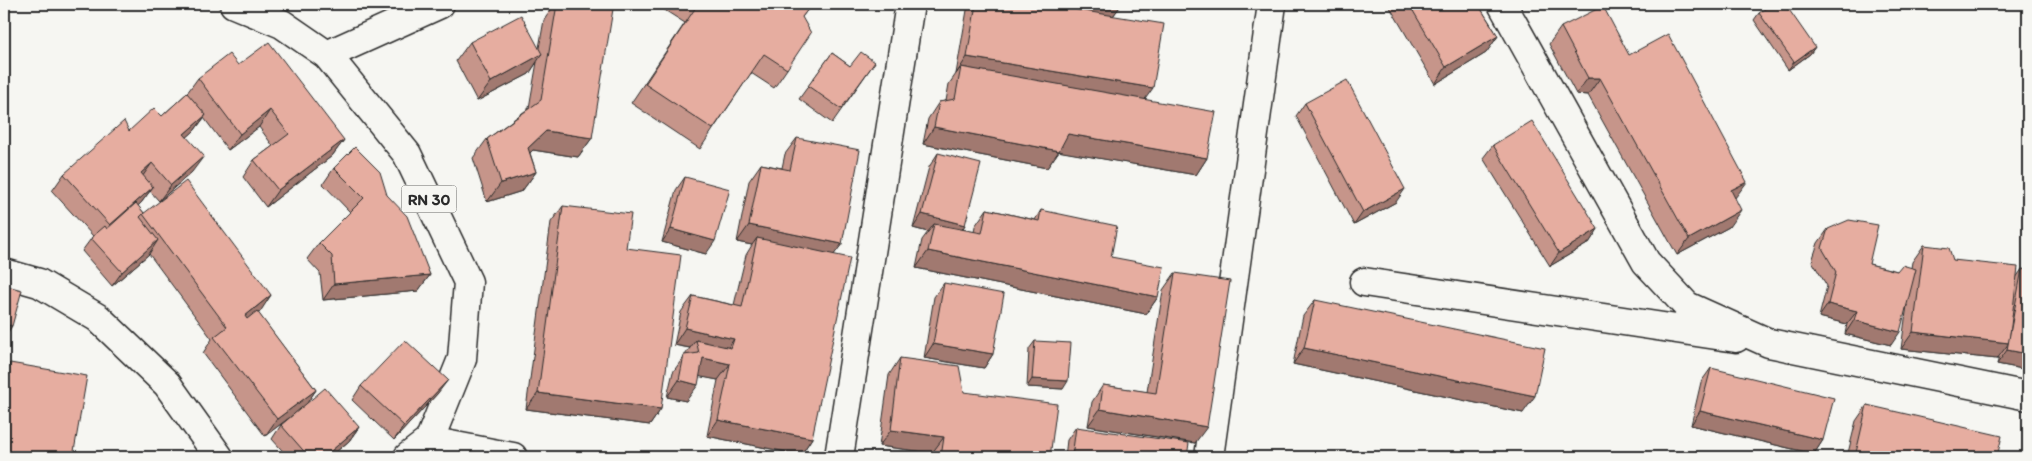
<svg xmlns="http://www.w3.org/2000/svg" width="2032" height="461" viewBox="0 0 2032 461" font-family="Itim,sans-serif">
<style>
.lines{fill:none;stroke-linecap:round;stroke-linejoin:round}
.street-casing{stroke:#2b2b2b;stroke-width:31}
.secondary-casing{stroke:#2b2b2b;stroke-width:31}
.primary-casing{stroke:#2b2b2b;stroke-width:31}
.street{stroke:#f6f6f2;stroke-width:28}
.secondary{stroke:#f6f6f2;stroke-width:28}
.primary{stroke:#f6f6f2;stroke-width:28}
.wall{fill:#c6958a;stroke:#2b2b2b}
.shaded-wall{fill:#a17970;stroke:#2b2b2b}
.building{fill:#e6ada0;stroke:#2b2b2b}
.labels{text-anchor:middle;dominant-baseline:central;stroke-width:4;stroke-linejoin:round;paint-order:stroke}
.shield{fill:#f6f6f2;stroke:#686867;stroke-width:1}
.shield-label{font-size:16px;font-weight:bold;fill:#2b2b2b}
</style>
<rect width="100%" height="100%" fill="#f6f6f2"/>
<filter id="ink" filterUnits="userSpaceOnUse"><feTurbulence type="fractalNoise" baseFrequency=".02" numOctaves="2"/><feDisplacementMap in="SourceGraphic" scale="10" xChannelSelector="R" yChannelSelector="G"/><feConvolveMatrix kernelMatrix="1 2 1 2 8 2 1 2 1" color-interpolation-filters="sRGB"/></filter>
<g filter="url(#ink)">
<g class="lines">
<!-- street casing -->
<g class="street-casing">
<g id="street">
<path d="M1502,4L1646,262L1687,306L1769,343L2028,396"/>
<path d="M327,55L440,4"/>
<path d="M1364,282L1736,338"/>
<path d="M429,441L513,457"/>
<path d="M839,457L910,4"/>
<path d="M1209,457L1272,4"/>
</g>
</g>
<!-- secondary casing -->
<g class="secondary-casing">
<path id="secondary" d="M4,273L39,283L98,318L167,384L219,457"/>
</g>
<!-- primary casing -->
<g class="primary-casing">
<path id="primary" d="M234,4L282,24L327,55L407,154L468,282L462,359L429,441L408,457"/>
</g>
<!-- street -->
<use href="#street" class="street"/>
<!-- secondary -->
<use href="#secondary" class="secondary"/>
<!-- primary -->
<use href="#primary" class="primary"/>
</g>
<!-- wall -->
<g class="wall">
<path d="M555,4H578L592,138L578,157L533,150L530,153L536,172L522,191L487,202L473,158L487,139L529,108L537,62L529,74L477,101L456,61L470,42L539,48L544,20Z"/>
<path d="M655,4H812L802,17L787,69L774,88L751,73L700,149L631,103L685,23Z"/>
<path d="M971,4H1122L1113,16L1145,100L1207,158L1196,175L1059,151L1047,168L923,144L928,119L939,102L946,101L949,84L956,74L967,10Z"/>
<path d="M1388,4H1478L1498,36L1486,53L1435,84Z"/>
<path d="M1759,13L1815,47L1810,54L1788,70L1754,20Z"/>
<path d="M1561,27L1629,55L1735,199L1729,227L1677,255L1588,95L1576,94L1549,44Z"/>
<path d="M832,53L850,66L875,62L832,123L799,99Z"/>
<path d="M238,65L344,140L332,156L266,207L243,177L254,160L273,146L259,127L228,150L204,118L194,131L187,137L192,172L159,201L150,191L141,203L138,206L144,213L271,295L258,313L316,390L306,404L359,427L349,441L330,457H288L272,439L281,425L296,412L265,436L203,353L212,339L149,254L112,286L82,251L93,236L52,191L64,174L129,131L162,116L187,93L198,78Z"/>
<path d="M1305,103L1396,202L1354,225L1296,116Z"/>
<path d="M797,138L842,244L834,254L812,438L801,455L707,436L718,380L699,376L686,401L667,397L673,372L690,348L674,345L681,312L693,296L734,305L746,255L752,245L737,242L749,181L761,164L782,168L785,154Z"/>
<path d="M1493,145L1598,229L1589,243L1550,266L1483,158Z"/>
<path d="M938,153L965,225L962,229L974,232L975,226L987,209L1035,220L1041,210L1111,257L1158,297L1146,314L916,268L922,240L928,232L913,228L929,167Z"/>
<path d="M334,168L387,195L430,275L418,291L323,300L320,273L307,259L319,243L350,212L323,184Z"/>
<path d="M685,177L706,254L662,242L676,190Z"/>
<path d="M563,206L626,248L661,409L650,425L526,409L551,222Z"/>
<path d="M1828,229L1869,264L1897,271L1911,268L1912,262L1924,245L1953,260L2016,278L2022,269L2028,370L1997,364L1999,357L1997,359L1901,349L1907,305L1891,345L1845,334L1847,324L1819,317L1827,286L1812,261L1818,243Z"/>
<path d="M1175,273L1195,443L1088,426L1092,402L1103,385L1147,392L1163,290Z"/>
<path d="M944,283L993,354L984,368L924,358L934,297Z"/>
<path d="M1315,300L1523,413L1293,364L1303,316Z"/>
<path d="M1035,341L1063,389L1027,387L1029,349Z"/>
<path d="M900,358L964,392L1050,457H932V453L879,446L889,375Z"/>
<path d="M10,363L4,457V373Z"/>
<path d="M1711,368L1823,440L1814,454L1691,425L1701,382Z"/>
<path d="M361,386L438,393L394,440L352,400Z"/>
<path d="M1867,405L1997,457H1847L1856,421Z"/>
<path d="M1076,427L1187,457H1065L1067,440Z"/>
<path d="M2028,443V457H2025Z"/>
</g>
<!-- shaded-wall -->
<g class="shaded-wall">
<path d="M1019,4H1122L1110,20Z"/>
<path d="M1498,36L1486,53L1435,84L1446,67Z"/>
<path d="M1815,47L1810,54L1788,70L1794,62Z"/>
<path d="M542,54L529,74L477,101L491,82Z"/>
<path d="M967,57L1153,88L1141,105L961,67L956,74Z"/>
<path d="M1588,78H1600L1588,95L1576,94Z"/>
<path d="M270,110L259,127L228,150L240,134Z"/>
<path d="M206,115L194,131L173,150L184,134Z"/>
<path d="M934,127L1059,151L1047,168L923,144Z"/>
<path d="M546,131L592,138L578,157L533,150L514,167L528,148Z"/>
<path d="M1068,134L1207,158L1196,175L1057,151Z"/>
<path d="M344,140L332,156L266,207L278,190Z"/>
<path d="M204,156L192,172L159,201L171,185Z"/>
<path d="M152,163L140,180L141,173Z"/>
<path d="M536,172L522,191L487,202L501,183Z"/>
<path d="M1747,182L1735,198L1719,207L1731,190Z"/>
<path d="M153,187L141,203L98,242L110,225Z"/>
<path d="M1405,189L1396,202L1354,225L1363,212Z"/>
<path d="M1741,210L1729,227L1677,255L1689,239Z"/>
<path d="M922,214L965,225L956,239L934,224L928,232L913,228Z"/>
<path d="M749,225L842,244L830,260L757,238L752,245L737,242Z"/>
<path d="M671,229L715,241L706,254L662,242Z"/>
<path d="M1598,229L1589,243L1550,266L1559,253Z"/>
<path d="M158,240L149,254L112,286L122,272Z"/>
<path d="M928,251L1158,297L1146,314L916,268Z"/>
<path d="M430,275L418,291L323,300L334,284Z"/>
<path d="M271,295L260,312L233,332L245,316Z"/>
<path d="M1828,304L1857,311L1847,324L1819,317Z"/>
<path d="M1854,320L1900,332L1891,345L1845,334Z"/>
<path d="M4,324L12,326L4,338Z"/>
<path d="M685,328L734,339L722,356L696,340L690,348L674,345Z"/>
<path d="M1913,332L2009,343L1997,359L1901,349Z"/>
<path d="M933,344L993,354L984,368L924,358Z"/>
<path d="M1304,348L1535,396L1523,413L1293,364Z"/>
<path d="M2007,350L2028,354V370L1997,364Z"/>
<path d="M703,358L730,364L718,380L691,375Z"/>
<path d="M1032,379L1068,381L1063,389L1027,387Z"/>
<path d="M448,380L438,393L394,440L404,426Z"/>
<path d="M679,380L698,385L686,401L667,397Z"/>
<path d="M316,390L305,406L265,436L277,419Z"/>
<path d="M538,393L661,409L650,425L526,409Z"/>
<path d="M1100,409L1207,427L1195,443L1088,426Z"/>
<path d="M1700,411L1823,440L1814,454L1691,425Z"/>
<path d="M718,420L812,438L801,455L707,436Z"/>
<path d="M359,427L349,441L330,457H324Z"/>
<path d="M891,430L944,437L932,453L879,446Z"/>
<path d="M4,451L42,457H4Z"/>
</g>
<!-- building -->
<g class="building">
<path d="M557,4H578L613,9L592,138L546,131L528,148L536,172L501,183L487,139L541,100Z"/>
<path d="M698,4H812L802,17L811,33L787,69L764,54L713,129L645,84Z"/>
<path d="M976,4H1042L1164,24L1153,88L967,57Z"/>
<path d="M1409,4H1478L1498,36L1446,67Z"/>
<path d="M1772,4H1785L1815,47L1794,62L1759,13Z"/>
<path d="M1603,6L1629,55L1668,34L1747,182L1731,190L1741,210L1689,239L1600,78H1588L1561,27Z"/>
<path d="M521,15L542,54L491,82L470,42Z"/>
<path d="M269,42L344,140L278,190L254,160L289,134L270,110L240,134L198,78L229,54L238,65Z"/>
<path d="M861,52L875,62L841,109L808,86L832,53L850,66Z"/>
<path d="M961,67L1216,112L1207,158L1068,134L1059,151L934,127L939,102L955,99Z"/>
<path d="M1347,80L1405,189L1363,212L1305,103Z"/>
<path d="M187,93L206,115L184,134L204,156L171,185L152,163L141,173L153,187L110,225L64,174L124,121L129,131L154,108L162,116Z"/>
<path d="M1532,121L1598,229L1559,253L1493,145Z"/>
<path d="M797,138L860,150L842,244L749,225L761,164L790,170Z"/>
<path d="M355,147L380,172L387,195L407,216L430,275L334,284L332,256L319,243L364,198L334,168Z"/>
<path d="M938,153L981,164L965,225L922,214Z"/>
<path d="M685,177L730,189L715,241L671,229Z"/>
<path d="M186,181L271,295L245,316L247,319L257,311L316,390L277,419L214,337L227,327L143,214Z"/>
<path d="M136,203L144,213L140,217L158,240L122,272L91,238L105,226L107,229Z"/>
<path d="M563,206L631,214L626,248L681,255L661,409L538,393Z"/>
<path d="M987,209L1039,221L1041,210L1117,226L1111,257L1164,267L1158,297L928,251L934,224L982,233Z"/>
<path d="M1849,220L1878,225L1869,264L1897,271L1902,265L1916,269L1900,332L1854,320L1857,311L1828,304L1836,272L1822,248L1828,229Z"/>
<path d="M757,238L850,258L812,438L718,420L730,364L703,358L698,385L679,380L684,355L699,353L696,340L731,348L734,339L685,328L693,296L742,307Z"/>
<path d="M1924,245L1949,248L1953,260L2018,267L2009,343L1913,332Z"/>
<path d="M2022,269L2028,270V354L2007,350Z"/>
<path d="M1175,273L1230,281L1207,427L1100,409L1103,385L1156,393Z"/>
<path d="M944,283L1004,294L993,354L933,344Z"/>
<path d="M4,285L22,290L12,326L4,324Z"/>
<path d="M1315,300L1545,348L1535,396L1304,348Z"/>
<path d="M405,340L448,380L404,426L361,386Z"/>
<path d="M1035,341L1071,343L1068,381L1032,379Z"/>
<path d="M900,358L959,366L964,392L1057,404L1050,457H941L944,437L891,430Z"/>
<path d="M10,363L87,376L73,457H42L4,451V401Z"/>
<path d="M1711,368L1834,398L1823,440L1700,411Z"/>
<path d="M325,388L359,427L324,457H309L281,425Z"/>
<path d="M1867,405L2002,436L1997,457H1855Z"/>
<path d="M1076,427L1189,443L1187,457H1072Z"/>
<path d="M1290,455L1301,457H1290Z"/>
</g>
</g>
<g class="labels">
<!-- shield labels -->
<rect class="shield" x="401.5" y="185.5" width="55" height="27" rx="4"/>
<g class="shield-label">
<text x="429" y="199">RN 30</text>
</g>
</g>
<!-- margin -->
<rect width="2032" height="461" fill="none" stroke="#f6f6f2" stroke-width="20"/>
<rect x="10" y="10" width="2012" height="441" fill="none" stroke="#2b2b2b" stroke-width="2" filter="url(#ink)"/>
</svg>
